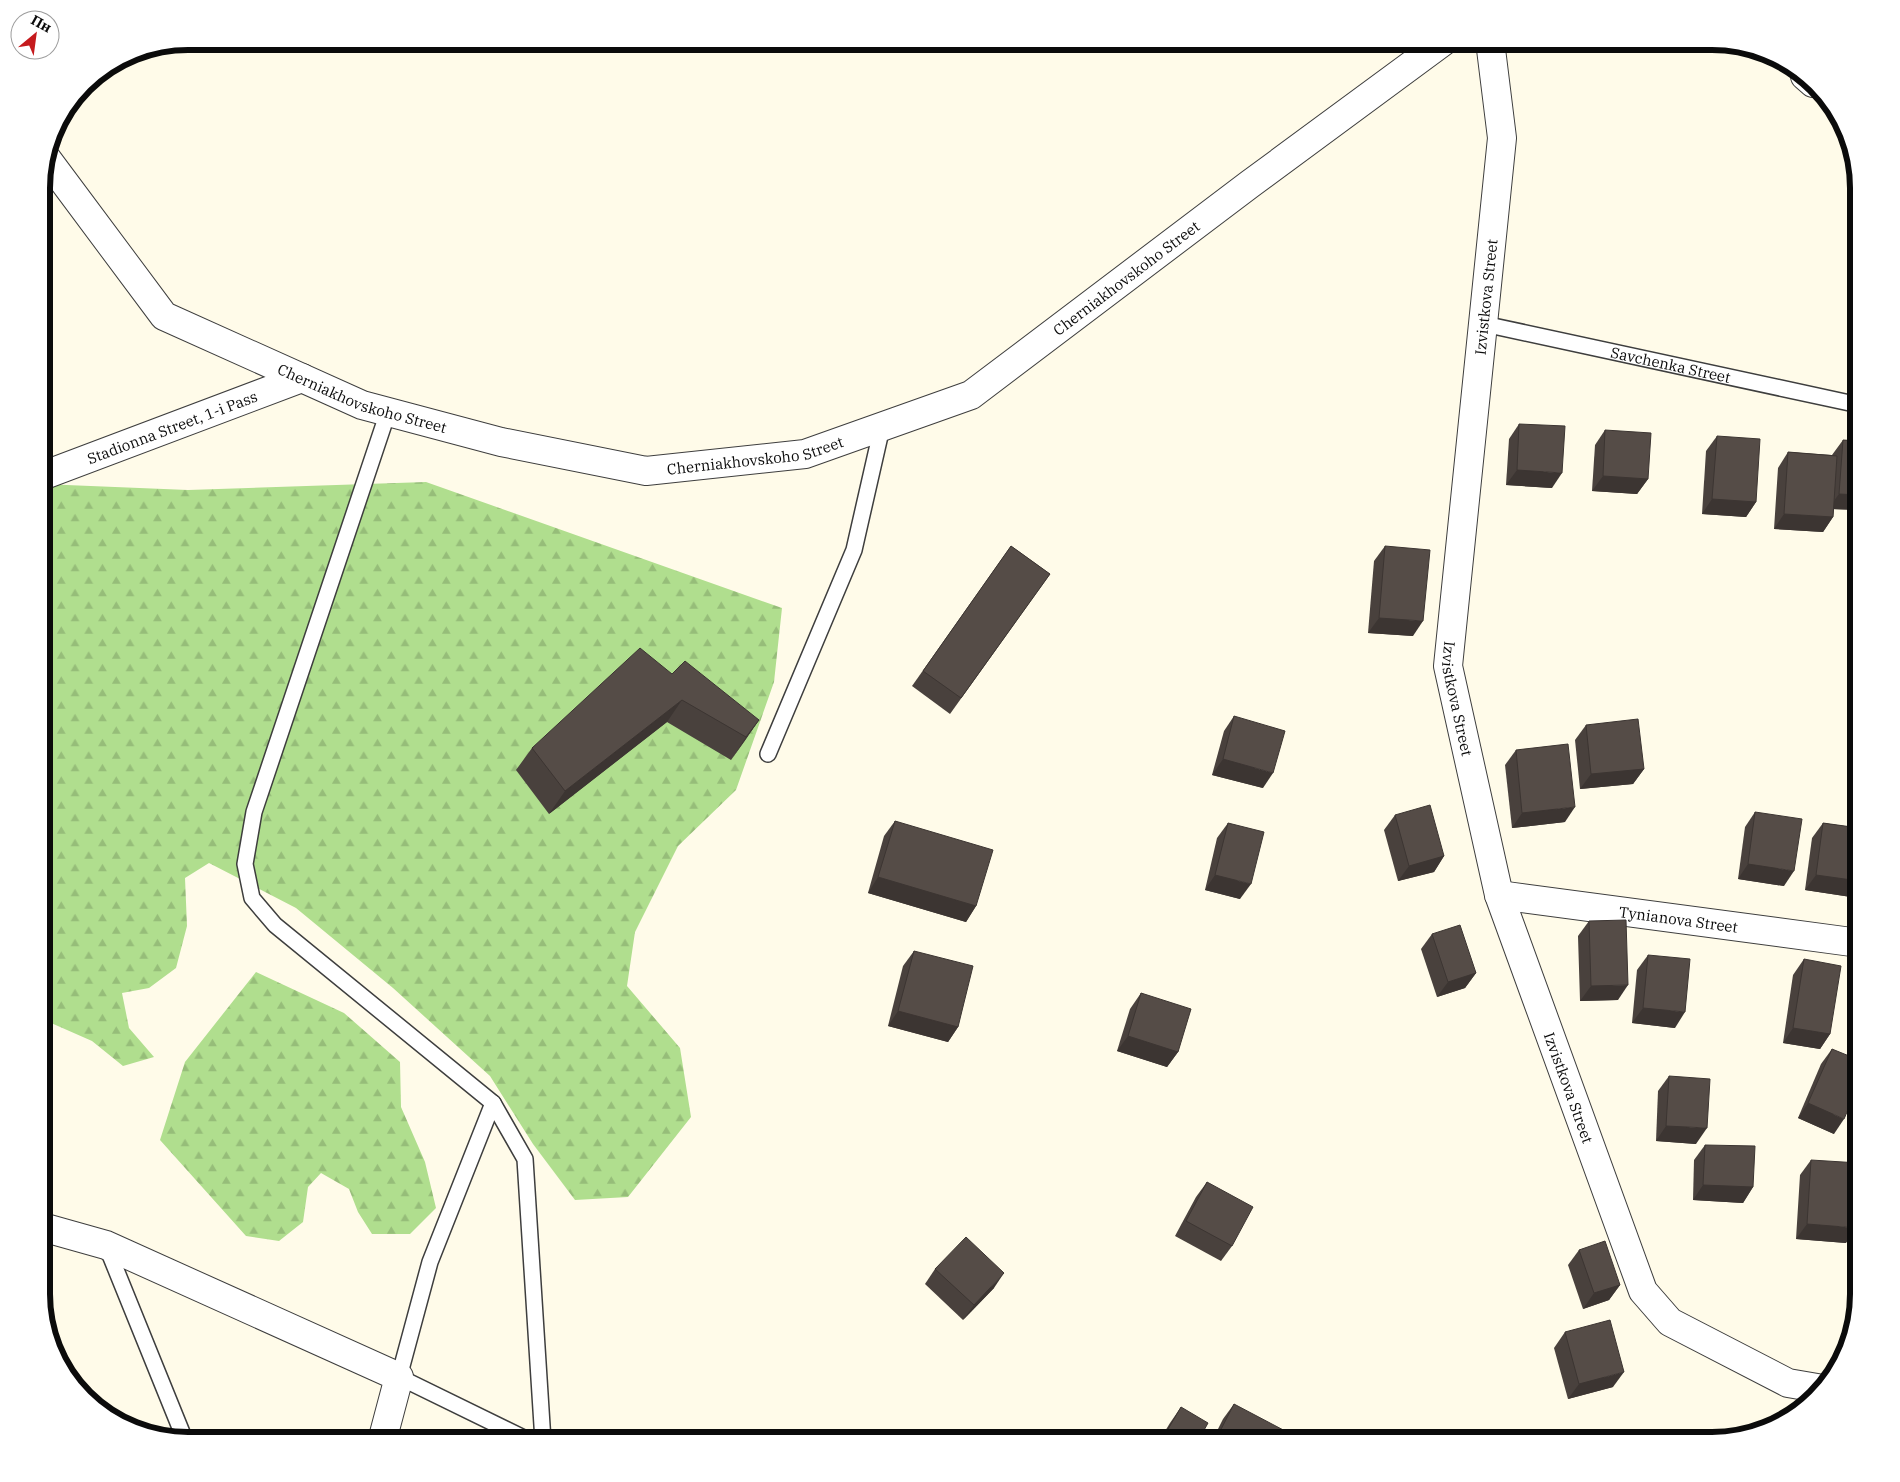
<svg xmlns="http://www.w3.org/2000/svg" width="1900" height="1482" viewBox="0 0 1900 1482" font-family="'IBM Plex Serif',serif">
<style>
.forest{fill:url(#forest-firs)}
.lines{fill:none;stroke-linecap:round;stroke-linejoin:round}
.service-casing{stroke:#3e3e3e;stroke-width:18}
.minor-casing{stroke:#3e3e3e;stroke-width:30}
.service{stroke:#fff;stroke-width:15}
.minor{stroke:#fff;stroke-width:28}
.wall{fill:#49413d}
.shaded-wall{fill:#3c3532}
.building{fill:#554c47;stroke:#3c3532}
.labels{text-anchor:middle;dominant-baseline:central;stroke-width:5;stroke-linejoin:round;paint-order:stroke}
.street-label{font-size:15px;fill:#0b0b0b;stroke:#fff}
.rim{fill:none;stroke:#0b0b0b;stroke-width:6}
</style>
<defs>
<pattern id="forest-firs" width="22" height="20" patternUnits="userSpaceOnUse" patternTransform="scale(1.25)"><rect width="22" height="20" fill="#b0de8e"/><path d="M5 1l3.5 6h-7zM16 11l3.5 6h-7z" fill="#96bd79"/></pattern>
</defs>
<rect width="100%" height="100%" fill="#fffbe9"/>
<!-- forest -->
<g class="forest">
<path d="M426,482L782,608L774,682L736,790L678,846L635,932L627,986L680,1048L691,1117L628,1197L575,1200L533,1144L490,1076L393,988L296,908L209,863L185,878L187,926L176,968L149,988L122,993L129,1028L154,1057L123,1066L92,1041L42,1019V484L188,490Z"/>
<path d="M256,972L344,1013L400,1062L401,1107L425,1162L436,1208L410,1234H372L358,1212L349,1189L321,1173L308,1187L303,1222L279,1241L246,1236L160,1140L185,1062Z"/>
</g>
<g class="lines">
<!-- service casing -->
<g class="service-casing">
<g id="service">
<path id="s1" d="M1484,324L1859,405"/>
<path d="M388,412L254,812L245,864L252,898L275,925L493,1103L525,1159L543,1441"/>
<path d="M768,754L854,550L882,427"/>
<path d="M493,1103L430,1262L399,1377L530,1441"/>
<path d="M106,1245L185,1440"/>
</g>
</g>
<!-- minor casing -->
<g class="minor-casing">
<g id="minor">
<path id="s2" d="M1490,41L1502,138L1448,666L1499,895L1643,1291L1670,1322L1788,1383L1823,1389"/>
<path d="M1805,76L1813,83"/>
<path id="s3" d="M47,159L164,316L362,405L501,442L646,471L805,454L971,395L1250,184L1444,41"/>
<path id="s4" d="M42,476L302,378"/>
<path id="s5" d="M1499,895L1859,943"/>
<path d="M42,1227L106,1245L399,1377L382,1441"/>
</g>
</g>
<!-- service -->
<use href="#service" class="service"/>
<!-- minor -->
<use href="#minor" class="minor"/>
</g>
<!-- wall -->
<g class="wall">
<path d="M1519,424L1552,488L1506,485L1509,439Z"/>
<path d="M1605,430L1648,479L1637,494L1592,491L1595,445Z"/>
<path d="M1717,436L1756,502L1746,517L1702,514L1706,451Z"/>
<path d="M1843,440L1859,441V510L1834,509L1833,517L1823,532L1774,529L1778,468L1788,452L1832,455Z"/>
<path d="M1011,546L1050,574L950,714L912,686Z"/>
<path d="M1385,546L1413,636L1368,633L1374,561Z"/>
<path d="M672,674L759,720L731,760L667,722L549,814L516,770L532,748Z"/>
<path d="M1234,716L1263,788L1212,775L1224,731Z"/>
<path d="M1586,725L1644,769L1633,784L1580,789L1575,740Z"/>
<path d="M1516,750L1565,822L1512,828L1505,765Z"/>
<path d="M1755,812L1784,886L1738,879L1745,827Z"/>
<path d="M1395,815L1444,856L1434,872L1398,881L1384,830Z"/>
<path d="M895,821L976,906L966,922L868,893L884,836Z"/>
<path d="M1228,823L1240,899L1205,890L1217,838Z"/>
<path d="M1823,823L1859,828V886L1851,897L1805,890L1812,838Z"/>
<path d="M1589,921L1618,1000L1580,1001L1578,936Z"/>
<path d="M1432,934L1476,973L1465,988L1437,997L1421,949Z"/>
<path d="M914,951L958,1027L948,1042L888,1026L903,966Z"/>
<path d="M1648,955L1675,1028L1632,1023L1637,970Z"/>
<path d="M1804,959L1830,1034L1820,1049L1783,1043L1793,975Z"/>
<path d="M1141,993L1178,1052L1167,1067L1117,1051L1130,1009Z"/>
<path d="M1832,1049L1834,1134L1798,1118L1821,1064Z"/>
<path d="M1669,1076L1696,1144L1656,1141L1658,1091Z"/>
<path d="M1705,1145L1753,1187L1743,1203L1693,1200L1694,1160Z"/>
<path d="M1811,1160L1846,1243L1796,1239L1800,1175Z"/>
<path d="M1207,1182L1232,1246L1221,1261L1175,1236L1196,1197Z"/>
<path d="M1579,1250L1620,1285L1609,1300L1583,1309L1568,1265Z"/>
<path d="M935,1269L994,1288L963,1320L925,1284Z"/>
<path d="M1565,1332L1613,1387L1568,1399L1554,1348Z"/>
<path d="M1234,1404L1285,1441H1212L1223,1419Z"/>
<path d="M1181,1407L1198,1441H1159L1170,1423Z"/>
</g>
<!-- shaded-wall -->
<g class="shaded-wall">
<path d="M1517,470L1562,473L1552,488L1506,485Z"/>
<path d="M1603,476L1648,479L1637,494L1592,491Z"/>
<path d="M1839,494L1859,495V510L1828,509Z"/>
<path d="M1712,499L1756,502L1746,517L1702,514Z"/>
<path d="M1784,514L1833,517L1823,532L1774,529Z"/>
<path d="M1379,618L1423,621L1413,636L1368,633Z"/>
<path d="M682,700L667,722L549,814L565,791Z"/>
<path d="M759,720L744,742L731,760L746,737Z"/>
<path d="M1223,759L1273,773L1263,788L1212,775Z"/>
<path d="M1644,769L1633,784L1580,789L1591,774Z"/>
<path d="M1575,807L1565,822L1512,828L1522,813Z"/>
<path d="M1444,856L1434,872L1398,881L1409,866Z"/>
<path d="M1748,864L1794,871L1784,886L1738,879Z"/>
<path d="M1215,875L1251,884L1240,899L1205,890Z"/>
<path d="M1816,875L1859,881V886L1851,897L1805,890Z"/>
<path d="M878,877L976,906L966,922L868,893Z"/>
<path d="M1476,973L1465,988L1437,997L1448,982Z"/>
<path d="M1628,985L1618,1000L1580,1001L1591,986Z"/>
<path d="M1643,1008L1685,1012L1675,1028L1632,1023Z"/>
<path d="M898,1011L958,1027L948,1042L888,1026Z"/>
<path d="M1793,1028L1830,1034L1820,1049L1783,1043Z"/>
<path d="M1128,1036L1178,1052L1167,1067L1117,1051Z"/>
<path d="M1808,1103L1844,1119L1834,1134L1798,1118Z"/>
<path d="M1666,1126L1707,1128L1696,1144L1656,1141Z"/>
<path d="M1703,1185L1753,1187L1743,1203L1693,1200Z"/>
<path d="M1807,1224L1857,1228L1846,1243L1796,1239Z"/>
<path d="M1004,1273L994,1288L963,1320L974,1305Z"/>
<path d="M1620,1285L1609,1300L1583,1309L1594,1293Z"/>
<path d="M1624,1372L1613,1387L1568,1399L1579,1384Z"/>
</g>
<!-- building -->
<g class="building">
<path d="M1519,424L1565,426L1562,473L1517,470Z"/>
<path d="M1605,430L1651,433L1648,479L1603,476Z"/>
<path d="M1717,436L1760,439L1756,502L1712,499Z"/>
<path d="M1843,440L1859,441V495L1839,494Z"/>
<path d="M1788,452L1837,456L1833,517L1784,514Z"/>
<path d="M1011,546L1050,574L961,698L923,671Z"/>
<path d="M1385,546L1430,550L1423,621L1379,618Z"/>
<path d="M640,648L672,674L685,661L759,720L746,737L682,700L565,791L532,748Z"/>
<path d="M1234,716L1285,731L1273,773L1223,759Z"/>
<path d="M1638,719L1644,769L1591,774L1586,725Z"/>
<path d="M1568,744L1575,807L1522,813L1516,750Z"/>
<path d="M1430,805L1444,856L1409,866L1395,815Z"/>
<path d="M1755,812L1802,819L1794,871L1748,864Z"/>
<path d="M895,821L993,850L976,906L878,877Z"/>
<path d="M1228,823L1264,832L1251,884L1215,875Z"/>
<path d="M1823,823L1859,828V881L1816,875Z"/>
<path d="M1626,920L1628,985L1591,986L1589,921Z"/>
<path d="M1460,925L1476,973L1448,982L1432,934Z"/>
<path d="M914,951L973,966L958,1027L898,1011Z"/>
<path d="M1648,955L1690,959L1685,1012L1643,1008Z"/>
<path d="M1804,959L1841,966L1830,1034L1793,1028Z"/>
<path d="M1141,993L1191,1009L1178,1052L1128,1036Z"/>
<path d="M1832,1049L1859,1060V1084L1844,1119L1808,1103Z"/>
<path d="M1669,1076L1710,1079L1707,1128L1666,1126Z"/>
<path d="M1705,1145L1755,1146L1753,1187L1703,1185Z"/>
<path d="M1811,1160L1859,1163V1201L1857,1228L1807,1224Z"/>
<path d="M1207,1182L1253,1207L1232,1246L1186,1221Z"/>
<path d="M966,1237L1004,1273L974,1305L935,1269Z"/>
<path d="M1605,1241L1620,1285L1594,1293L1579,1250Z"/>
<path d="M1610,1320L1624,1372L1579,1384L1565,1332Z"/>
<path d="M1234,1404L1289,1433L1285,1441H1215Z"/>
<path d="M1181,1407L1208,1423L1198,1441H1161Z"/>
</g>
<g class="labels">
<!-- street labels -->
<g class="street-label">
<text stroke="none"><textPath href="#s3" startOffset="1235">Cherniakhovskoho Street</textPath></text>
<text transform="translate(1486 297) rotate(-84)">Izvistkova Street</text>
<text stroke="none"><textPath href="#s1" startOffset="191">Savchenka Street</textPath></text>
<text stroke="none"><textPath href="#s3" startOffset="411">Cherniakhovskoho Street</textPath></text>
<text stroke="none"><textPath href="#s4" startOffset="139">Stadionna Street, 1-i Pass</textPath></text>
<text stroke="none"><textPath href="#s3" startOffset="815">Cherniakhovskoho Street</textPath></text>
<text stroke="none"><textPath href="#s2" startOffset="662">Izvistkova Street</textPath></text>
<text stroke="none"><textPath href="#s5" startOffset="181">Tynianova Street</textPath></text>
<text stroke="none"><textPath href="#s2" startOffset="1068">Izvistkova Street</textPath></text>
</g>
</g>
<!-- crop -->
<path d="M0 0H1900V1482H0ZM188 50H1712A138 138 0 0 1 1850 188V1294A138 138 0 0 1 1712 1432H188A138 138 0 0 1 50 1294V188A138 138 0 0 1 188 50Z" fill="#fff" fill-rule="evenodd"/>
<path class="rim" d="M188 50H1712A138 138 0 0 1 1850 188V1294A138 138 0 0 1 1712 1432H188A138 138 0 0 1 50 1294V188A138 138 0 0 1 188 50Z"/>
<!-- north arrow -->
<g transform="translate(35 35) rotate(29)"><circle r="24" fill="#ffffff" stroke="#9d9d9d"/>
<path d="M0-4L9 19L0 12L-9 19Z" fill="#c51a1d"/>
<text y="-8" font-size="14" font-weight="bold" text-anchor="middle" fill="#0b0b0b">Пн</text>
</g>
</svg>
